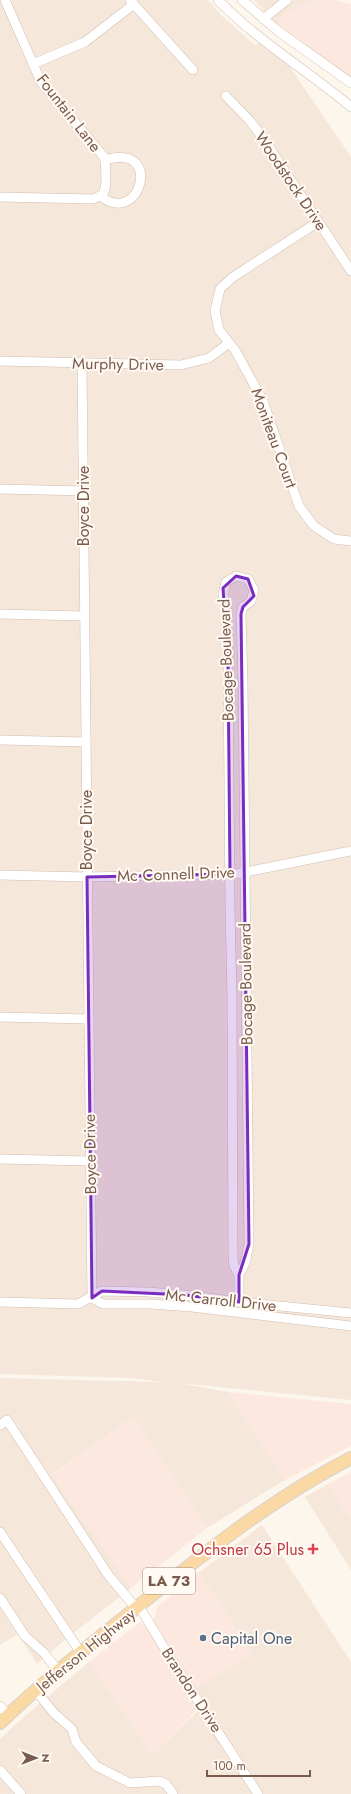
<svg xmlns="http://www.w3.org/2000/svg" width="351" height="1794" viewBox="0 0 351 1794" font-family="Jost,sans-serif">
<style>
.residential{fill:#f5e8da}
.commercial{fill:#fde8e0}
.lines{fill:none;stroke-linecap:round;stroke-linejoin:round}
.minor-casing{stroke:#d1beb0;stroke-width:10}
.major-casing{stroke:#dad1cd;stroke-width:14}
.minor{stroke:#fff;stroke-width:9}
.major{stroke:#fbd9a5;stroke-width:12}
.marked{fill:#7b2cbf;fill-opacity:0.2;stroke:#7b2cbf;stroke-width:3;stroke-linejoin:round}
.health-dot{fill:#e0444e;stroke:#fffaf3;stroke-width:1.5}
.service-dot{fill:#5c6f8a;stroke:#fffaf3;stroke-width:1.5}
.labels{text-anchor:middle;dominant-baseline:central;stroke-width:4;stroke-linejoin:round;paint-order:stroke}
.shield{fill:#fffaf3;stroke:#a28b7f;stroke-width:1}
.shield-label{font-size:15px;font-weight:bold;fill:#7a5c4d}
.street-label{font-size:16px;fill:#7a5c4d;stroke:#fffaf3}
.health-label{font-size:16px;fill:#be3a42;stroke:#fffaf3;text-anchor:end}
.service-label{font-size:16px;fill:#4e5e75;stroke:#fffaf3;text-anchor:start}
</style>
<rect width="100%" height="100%" fill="#fdf6ec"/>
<!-- residential -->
<g class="residential">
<path d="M0,0H208L222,16L255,45L261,40L288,64L351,157V1400L178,1383L229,1392L285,1480L207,1528L133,1417L53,1474L131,1588L61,1643L37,1664L18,1634L0,1645V1378L163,1382L130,1378L0,1374Z"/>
<path d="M254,0H315L285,14L278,26Z"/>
<path d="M328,1484L351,1519V1570L305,1497Z"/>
<path d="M262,1525L351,1662V1794H0V1739L26,1715L89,1662L153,1754L205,1704L195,1688L251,1655L226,1612L198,1573Z"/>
</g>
<!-- commercial -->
<g class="commercial">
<path d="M315,0H333L351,4V77L278,26L285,14Z"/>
<path d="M229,1392L351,1404V1446L285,1480Z"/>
<path d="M133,1417L207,1528L131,1588L52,1475Z"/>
<path d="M351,1472V1519L328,1484Z"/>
<path d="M198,1573L226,1612L252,1655L195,1688L154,1621L157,1607Z"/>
<path d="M140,1622L149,1630L198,1709L153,1754L89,1662Z"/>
</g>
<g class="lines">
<!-- minor casing -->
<g class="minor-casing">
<g id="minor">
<path d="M130,0L193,70"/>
<path d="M218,0C258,41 307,70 351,107"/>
<path d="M242,0L278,31L351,83"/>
<path d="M263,19L287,0"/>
<path d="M33,64L85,42L134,4"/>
<path d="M226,96L250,121L263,138L351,271"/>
<path d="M100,196C142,228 163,141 105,160"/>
<path d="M0,197L93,199C97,197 102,196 104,192C107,186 106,163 104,157L41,82L5,0"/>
<path d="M318,222L233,277L220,289L215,311L219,330L235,350L263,401L299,506L314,526L334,539L351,541"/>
<path d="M0,361L181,365L209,358L229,343"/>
<path d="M82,363L92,1298"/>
<path d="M0,489L83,491"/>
<path d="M0,614L84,616"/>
<path d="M0,740L86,742"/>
<path d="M0,875L87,877L236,874L351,851"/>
<path d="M0,1017L88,1019"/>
<path d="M0,1159L89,1161"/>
<path d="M239,1275L245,1263L249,1244L243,683L241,614L243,607L251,601L254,590L248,579L236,576L226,582L223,594L226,607L228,663L230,907L232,998L233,1258L234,1266L239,1275V1302"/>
<path d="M92,1298L103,1304H151L192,1307L351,1326"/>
<path d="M0,1302L78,1304L102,1291L148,1292L185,1295L239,1302L351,1313"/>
<path d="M0,1425L7,1420L109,1576L136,1608"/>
<path d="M0,1532L81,1653"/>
<path d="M0,1598L25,1636L44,1653L59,1672"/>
<path d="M139,1606L171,1659L258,1794"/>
<path d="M36,1691L53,1712L72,1729L76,1742L96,1766L130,1783L159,1781L166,1784L173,1794"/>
<path d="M0,1706L8,1715"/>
<path d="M0,1770L21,1794"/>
</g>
</g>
<!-- major casing -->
<g class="major-casing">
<path id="major" d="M0,1723C42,1682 90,1645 136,1608C207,1551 270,1500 351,1458"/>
</g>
<!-- minor -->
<use href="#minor" class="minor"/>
<!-- major -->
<use href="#major" class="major"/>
</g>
<!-- marked area -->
<path class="marked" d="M236,576L248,579L254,596L243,607L241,614L249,1244L239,1275V1302L185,1295L102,1291L92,1298L87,877L230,874L228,663L223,588Z"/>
<!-- markers -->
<path class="health-dot" d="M311 1543h4v4h4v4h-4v4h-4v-4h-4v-4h4z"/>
<circle class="service-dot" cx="203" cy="1638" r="4"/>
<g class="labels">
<!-- shield labels -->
<rect class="shield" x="143" y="1568" width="52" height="26" rx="3"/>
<g class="shield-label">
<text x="169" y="1581">LA 73</text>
</g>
<!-- street labels -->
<g class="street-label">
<text transform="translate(69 113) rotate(52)">Fountain Lane</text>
<text transform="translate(291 181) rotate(56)">Woodstock Drive</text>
<text transform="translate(118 364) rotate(1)">Murphy Drive</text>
<text transform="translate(274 438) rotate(70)">Moniteau Court</text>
<text transform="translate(83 506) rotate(-90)">Boyce Drive</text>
<text transform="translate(226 660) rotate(-92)">Bocage Boulevard</text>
<text transform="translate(86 830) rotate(-90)">Boyce Drive</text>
<text transform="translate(176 874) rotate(-2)">Mc Connell Drive</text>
<text transform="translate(246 984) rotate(-91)">Bocage Boulevard</text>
<text transform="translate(90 1154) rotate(-91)">Boyce Drive</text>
<text transform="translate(221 1300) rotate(6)">Mc Carroll Drive</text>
<text transform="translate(86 1650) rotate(-39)">Jefferson Highway</text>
<text transform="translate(192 1690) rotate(57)">Brandon Drive</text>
</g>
<!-- health labels -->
<g class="health-label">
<text x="304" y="1549">Ochsner 65 Plus</text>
</g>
<!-- service labels -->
<g class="service-label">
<text x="211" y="1638">Capital One</text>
</g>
</g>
<!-- north arrow -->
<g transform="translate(36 1758) rotate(90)" stroke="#fffaf3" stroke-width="3" paint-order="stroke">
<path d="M0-3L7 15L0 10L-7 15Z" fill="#7a5c4d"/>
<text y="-6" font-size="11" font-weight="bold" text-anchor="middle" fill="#7a5c4d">N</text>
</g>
<!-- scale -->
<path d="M207 1770v6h103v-6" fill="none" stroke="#7a5c4d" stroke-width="2"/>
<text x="213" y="1770" font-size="12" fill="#7a5c4d" stroke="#fffaf3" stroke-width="3" paint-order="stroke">100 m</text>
</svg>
